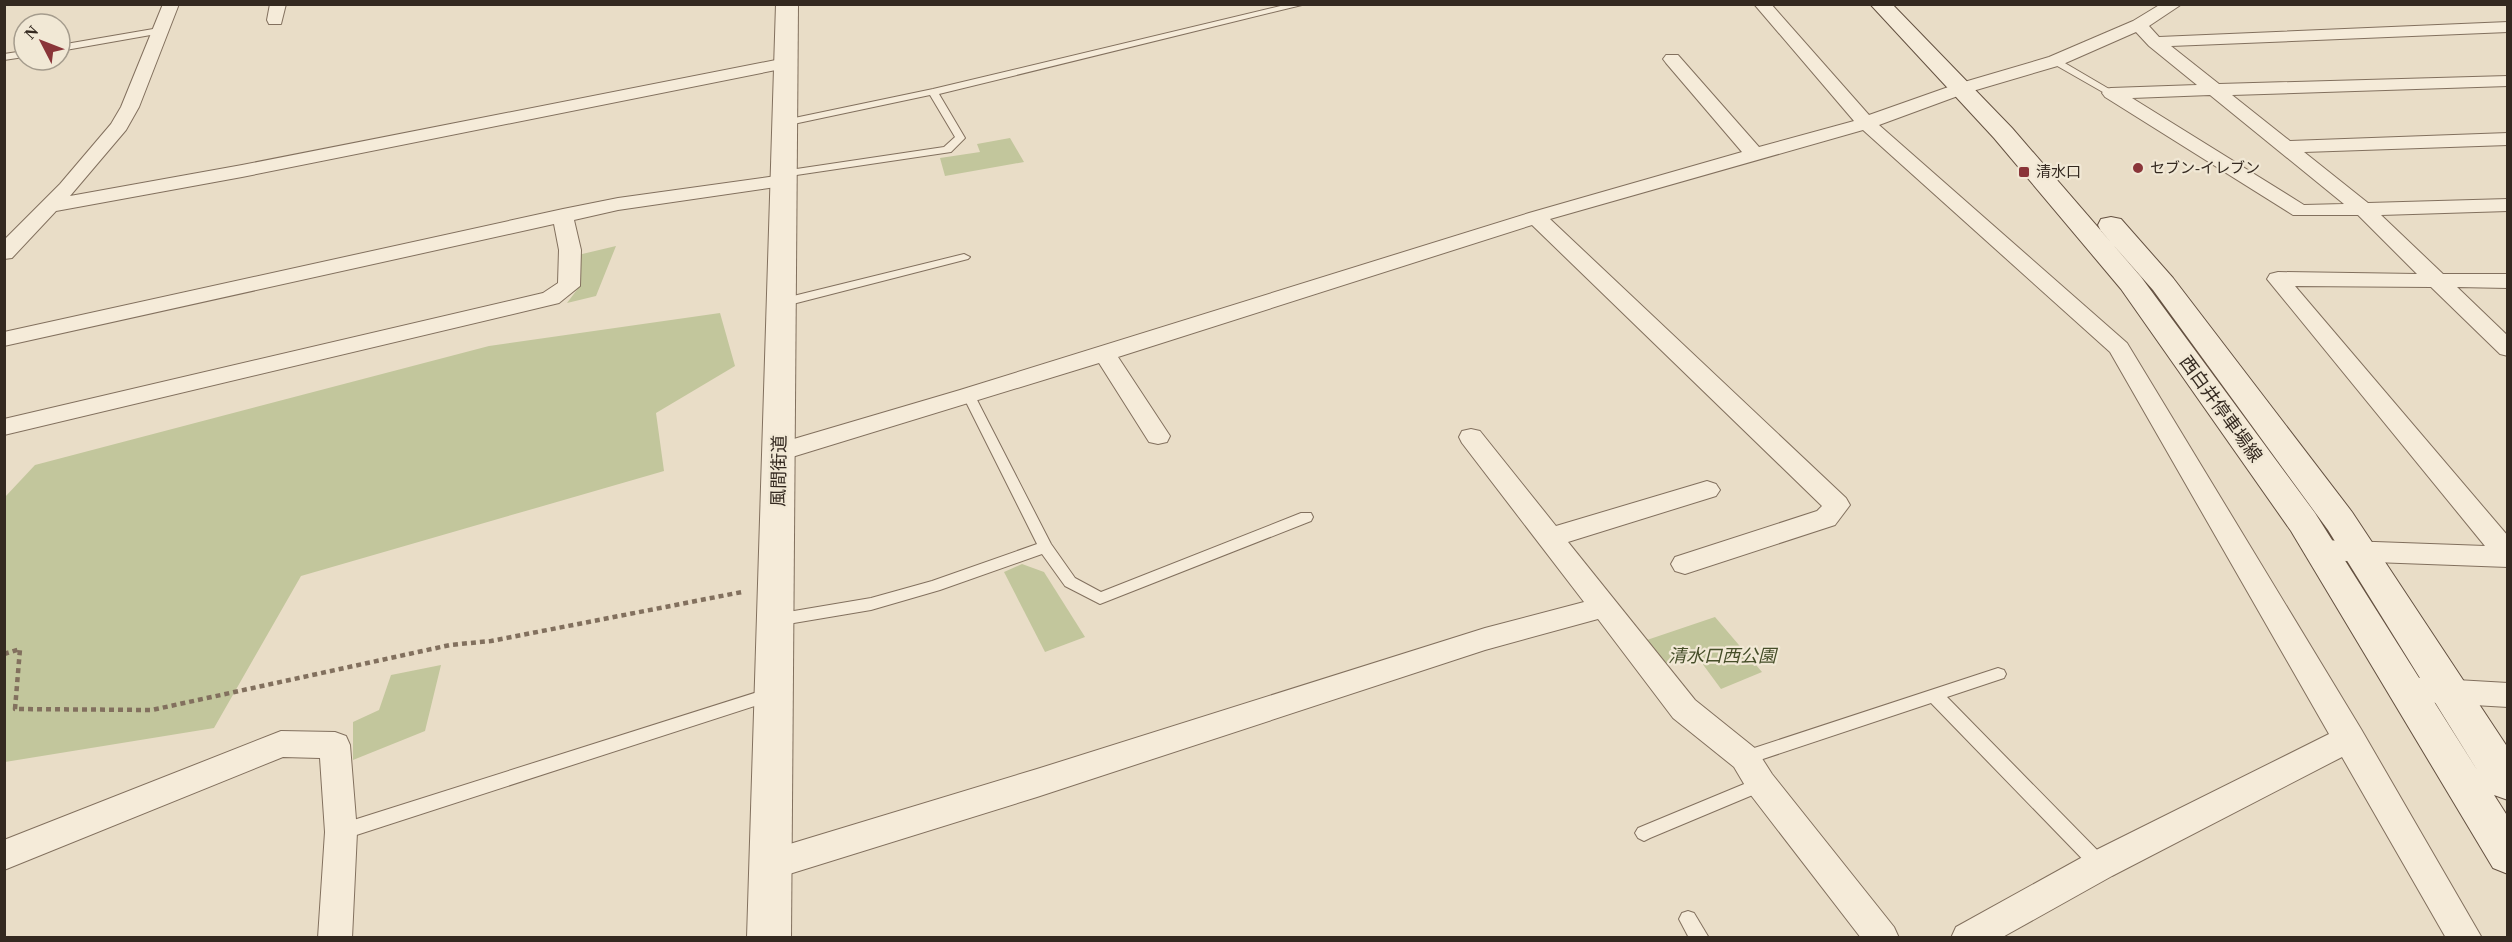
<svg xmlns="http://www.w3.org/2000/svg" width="2512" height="942" viewBox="0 0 2512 942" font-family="'Times New Roman','Noto Sans JP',serif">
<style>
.green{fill:#c2c69c}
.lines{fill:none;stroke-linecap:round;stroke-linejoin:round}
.service-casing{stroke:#82705e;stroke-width:2}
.minor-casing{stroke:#82705e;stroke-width:2}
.tertiary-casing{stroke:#82705e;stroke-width:2}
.secondary-casing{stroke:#645141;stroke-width:2}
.path{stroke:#82705e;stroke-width:4.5;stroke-dasharray:5 4;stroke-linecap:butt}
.service{fill:#f5ebd9;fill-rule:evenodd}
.minor{fill:#f5ebd9;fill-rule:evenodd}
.tertiary{fill:#f5ebd9;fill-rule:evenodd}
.secondary{fill:#f5ebd9;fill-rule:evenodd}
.poi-dot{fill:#8a3539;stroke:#f1e8d5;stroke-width:2}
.labels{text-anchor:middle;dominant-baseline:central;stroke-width:4.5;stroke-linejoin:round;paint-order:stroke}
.far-poi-label{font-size:15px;fill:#342920;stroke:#f1e8d5;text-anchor:start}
.street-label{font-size:18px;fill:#342920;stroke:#f1e8d5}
.park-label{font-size:18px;font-style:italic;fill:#464e29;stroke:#f1e8d5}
</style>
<rect width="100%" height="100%" fill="#e9ddc7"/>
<!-- green -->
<g class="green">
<path d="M1010,138L1024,162L945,176L940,158L980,152L977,144Z"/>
<path d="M616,246L596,296L567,303L579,287L578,255Z"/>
<path d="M720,313L735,366L656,413L664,471L301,576L214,728L5,762V497L35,465L489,346Z"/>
<path d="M1022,564L1044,572L1085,637L1045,652L1004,572Z"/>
<path d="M1715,617L1762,672L1721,689L1696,655L1658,666L1641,642Z"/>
<path d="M441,665L425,731L353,760V722L379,710L391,675Z"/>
</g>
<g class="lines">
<!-- service casing -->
<g class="service-casing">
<g id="service">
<path d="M1289,4H1306L939,94L965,138L951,152L783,177L778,174L783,171L944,147L955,137L930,95L784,126L779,123L780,121L933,89Z"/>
<path d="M159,28L164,31L162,33L60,51V45Z"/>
<path d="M24,51V57L4,60V54Z"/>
<path d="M2052,59H2058L2116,93L2108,95L2052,63Z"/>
<path d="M964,254L970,257L968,259L781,307L775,303L777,300Z"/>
<path d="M969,392L975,396L1051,544L1075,578L1101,592L1301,513H1311L1313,517L1311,521L1100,604L1065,586L1042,554L940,590L871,610L776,626L771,624L768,620L771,616L776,614L871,598L932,581L1037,544L963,396Z"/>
<path d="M1998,668L2004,670L2006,674L2004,678L1947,697L2106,859L2109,865L2106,871L2100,873L2094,871L1931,703L1745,765L1739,763L1737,758L1739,753L1745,751Z"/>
<path d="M770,688L776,689L778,694L776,699L341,840L335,837L332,832L335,827L341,824Z"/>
<path d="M1761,777L1767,779L1769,784L1767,789L1650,838L1644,841L1638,838L1635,833L1638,828Z"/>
<path d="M1688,911L1694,913L1709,938H1689L1679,919L1682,913Z"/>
</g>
</g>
<!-- minor casing -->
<g class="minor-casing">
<g id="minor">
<path d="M163,4H179L139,107L126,130L70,196L242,165L786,58L792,59L795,63L792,67L786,68L242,177L56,211L12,258L4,259V240L60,184L111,124L121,107Z"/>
<path d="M270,4H286L281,24H269L267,20Z"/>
<path d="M1754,4H1771L1869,115L1954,85L2049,57L2133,21L2161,4H2182L2149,26L2159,37L2508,22V32L2171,46L2219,84L2508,76V86L2232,95L2290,141L2508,133V145L2304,152L2368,203L2508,199V211L2381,215L2443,274H2508V288L2457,287L2508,336V356L2500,354L2431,287L2295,286L2508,536V567L2320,560L2310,557L2306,550L2310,543L2320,540L2485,546L2267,279L2270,274L2278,272L2417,274L2358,215H2293L2105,97L2102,93L2105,89L2111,88L2197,85L2149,46L2136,32L2061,65L1966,93L1879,125L2127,343L2361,729L2482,938H2446L2342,757L2112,876L2001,938H1951L1956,927L2088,854L2329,734L2110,352L1863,130L1550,219L1846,498L1850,505L1835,525L1685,574L1675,571L1671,564L1675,557L1817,511L1822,506L1532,225L1118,357L1170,436L1167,442L1158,444L1149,442L1099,363L779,461L770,458L766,452L770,446L960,390L1529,213L1742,152L1666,63L1663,59L1666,55H1678L1759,147L1854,121ZM2210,95L2344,204L2304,205L2132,98Z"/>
<path d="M783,175L790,177L793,181L790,185L618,210L574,220L581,250L580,286L559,303L4,435V419L543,293L558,283L559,250L554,224L4,346V332L563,209L618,198Z"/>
<path d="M1471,429L1480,431L1556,526L1707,481L1716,484L1720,490L1716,496L1568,542L1695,700L1756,749L1772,774L1894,927L1899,938H1861L1750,794L1734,767L1673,718L1598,619L1485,650L1037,797L770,880L758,876L753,865L758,854L770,850L1037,769L1485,628L1584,602L1462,443L1459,437L1462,431Z"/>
<path d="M2405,677L2508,683V707L2405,701L2395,697L2390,689L2395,681Z"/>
<path d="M281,731L335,732L346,736L350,745L357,832L352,938H318L325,832L320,758L283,757L4,870V840Z"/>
</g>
</g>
<!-- tertiary casing -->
<g class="tertiary-casing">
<path id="tertiary" d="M776,4H798L791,938H747Z"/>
</g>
<!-- secondary casing -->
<g class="secondary-casing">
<path id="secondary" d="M1870,4H1892L2012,128L2141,277L2315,513L2479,773L2328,530L2153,290L2101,231L2098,225L2101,219L2111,217L2121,219L2173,278L2352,512L2508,748V800L2494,795L2508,817V874L2493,868L2291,531L2121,289L1994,138Z"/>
</g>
<!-- path -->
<path class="path" d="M4,654L20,649L15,709L152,710L450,645L491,641L742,592"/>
<!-- service -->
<use href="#service" class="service"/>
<!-- minor -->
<use href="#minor" class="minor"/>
<!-- tertiary -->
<use href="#tertiary" class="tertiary"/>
<!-- secondary -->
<use href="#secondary" class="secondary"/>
</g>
<!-- markers -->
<g class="poi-dot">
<circle cx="2138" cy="168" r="6"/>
<rect x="2018" y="166" width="12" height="12" rx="3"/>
</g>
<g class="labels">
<!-- far-poi labels -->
<g class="far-poi-label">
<text x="2150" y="168">セブン-イレブン</text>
<text x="2036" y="172">清水口</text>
</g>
<!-- street labels -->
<g class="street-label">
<text transform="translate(2221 409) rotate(54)">西白井停車場線</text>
<text transform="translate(779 471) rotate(-89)">風間街道</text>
</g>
<!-- park labels -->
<g class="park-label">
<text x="1722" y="656">清水口西公園</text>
</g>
</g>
<!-- border -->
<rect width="2512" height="942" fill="none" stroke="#342920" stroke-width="12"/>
<!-- north arrow -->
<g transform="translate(42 42) rotate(312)"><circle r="28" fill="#f1e8d5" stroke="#a59c8d" stroke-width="1.5"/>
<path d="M0-4.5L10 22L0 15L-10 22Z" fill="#8a3539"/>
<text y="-9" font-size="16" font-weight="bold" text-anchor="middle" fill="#342920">N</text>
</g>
</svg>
